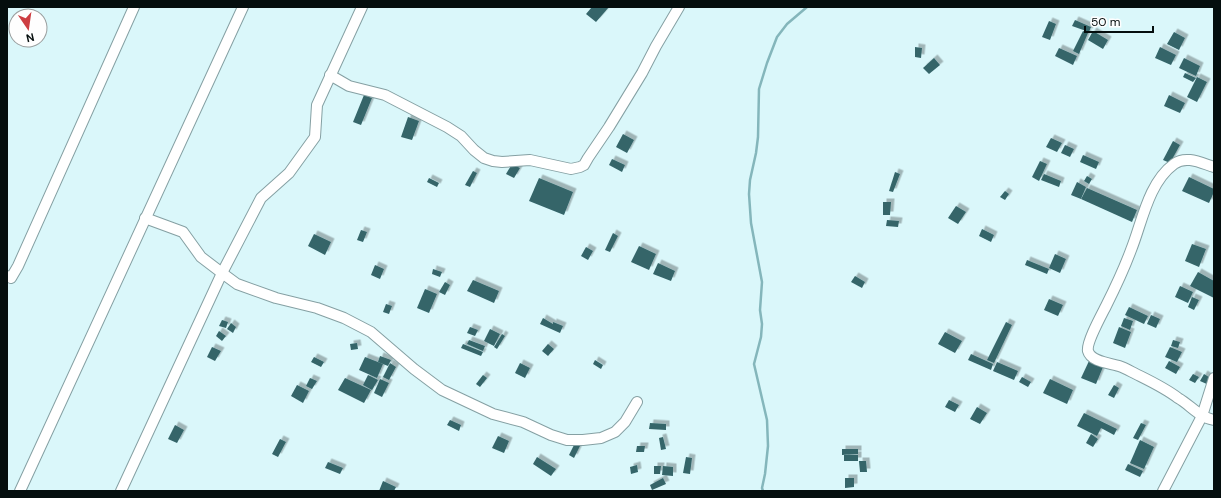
<svg xmlns="http://www.w3.org/2000/svg" width="1221" height="498" viewBox="0 0 1221 498" font-family="'DM Sans',sans-serif">
<style>
.lines{fill:none;stroke-linecap:round;stroke-linejoin:round}
.stream{stroke:#84b6bb;stroke-width:2.5}
.building{fill:#346569;filter:url(#shadow)}
.minor-casing{stroke:#85a0a3;stroke-width:12}
.minor{stroke:#fff;stroke-width:10}
</style>
<defs>
<filter id="shadow"><feDropShadow dx="3.5" dy="-3.5" stdDeviation="0" flood-color="#0004"/></filter>
</defs>
<rect width="100%" height="100%" fill="#daf7fa"/>
<g class="lines">
<!-- stream -->
<path class="stream" d="M763,491L762,488L765,474L768,446L767,420L754,364L761,337L762,324L760,310L762,282L751,223L749,194L750,180L756,153L758,137L759,89L767,63L777,37L787,24L807,7"/>
</g>
<!-- building -->
<g class="building">
<path d="M592,7H609L596,22L586,14Z"/>
<path d="M1075,20L1091,27L1089,32L1072,26Z"/>
<path d="M1049,21L1056,24L1050,40L1042,37Z"/>
<path d="M1083,31L1088,33L1079,54L1073,51Z"/>
<path d="M1093,31L1108,40L1103,49L1088,40Z"/>
<path d="M1174,32L1185,38L1179,50L1167,44Z"/>
<path d="M915,47L922,48L921,58L915,57Z"/>
<path d="M1160,47L1176,55L1171,65L1155,58Z"/>
<path d="M1059,48L1077,56L1073,65L1055,56Z"/>
<path d="M934,58L940,65L929,74L923,68Z"/>
<path d="M1184,58L1200,66L1196,76L1179,68Z"/>
<path d="M1185,73L1196,78L1193,82L1183,77Z"/>
<path d="M1197,77L1207,82L1197,102L1187,97Z"/>
<path d="M364,95L372,98L361,125L353,122Z"/>
<path d="M1169,95L1185,103L1180,113L1164,106Z"/>
<path d="M408,117L419,121L412,140L401,137Z"/>
<path d="M623,134L634,140L627,153L616,147Z"/>
<path d="M1051,138L1062,143L1057,152L1046,147Z"/>
<path d="M1173,141L1180,145L1170,163L1163,160Z"/>
<path d="M1065,145L1074,149L1070,157L1061,153Z"/>
<path d="M1083,155L1099,162L1096,169L1080,162Z"/>
<path d="M612,159L625,165L622,172L609,165Z"/>
<path d="M1040,161L1047,164L1039,181L1032,177Z"/>
<path d="M512,164L520,168L514,178L506,174Z"/>
<path d="M473,171L477,173L470,187L465,185Z"/>
<path d="M895,172L900,174L893,192L889,191Z"/>
<path d="M1044,174L1061,181L1059,187L1041,180Z"/>
<path d="M1087,176L1092,179L1089,184L1084,181Z"/>
<path d="M1189,177L1214,189V192L1209,203L1182,191Z"/>
<path d="M429,178L439,183L437,187L427,182Z"/>
<path d="M539,178L573,192L564,215L529,201Z"/>
<path d="M1077,182L1086,187L1081,199L1071,195Z"/>
<path d="M1087,188L1137,210L1132,222L1081,199Z"/>
<path d="M1005,191L1009,194L1005,200L1000,197Z"/>
<path d="M883,202H891L890,215H883Z"/>
<path d="M956,206L966,212L958,224L948,218Z"/>
<path d="M887,220L899,221L898,227L886,226Z"/>
<path d="M982,229L994,235L991,242L979,236Z"/>
<path d="M361,230L367,232L363,242L357,240Z"/>
<path d="M613,233L618,236L610,252L605,250Z"/>
<path d="M314,234L331,242L325,255L308,246Z"/>
<path d="M1192,244L1206,249L1199,267L1185,261Z"/>
<path d="M639,246L656,254L649,270L631,262Z"/>
<path d="M586,247L593,251L588,260L581,256Z"/>
<path d="M1055,254L1066,259L1060,273L1049,268Z"/>
<path d="M1027,260L1049,269L1047,274L1025,265Z"/>
<path d="M658,263L675,271L671,281L653,274Z"/>
<path d="M375,265L384,269L380,279L371,275Z"/>
<path d="M433,269L442,272L440,277L432,274Z"/>
<path d="M1198,272L1214,281V298L1190,286Z"/>
<path d="M855,276L865,282L862,288L851,282Z"/>
<path d="M473,280L499,291L494,303L467,291Z"/>
<path d="M445,282L450,285L445,295L439,292Z"/>
<path d="M1180,286L1193,292L1188,303L1175,297Z"/>
<path d="M425,289L437,294L429,313L417,308Z"/>
<path d="M1192,297L1199,300L1194,310L1188,307Z"/>
<path d="M1049,299L1063,305L1058,316L1044,310Z"/>
<path d="M386,304L392,306L389,314L383,312Z"/>
<path d="M1129,307L1148,316L1144,324L1125,315Z"/>
<path d="M1151,315L1160,319L1156,328L1147,324Z"/>
<path d="M543,318L553,324V322L563,326L560,333L540,324Z"/>
<path d="M1124,318L1133,321L1130,330L1121,326Z"/>
<path d="M222,320L228,322L226,328L219,326Z"/>
<path d="M1006,322L1012,325L994,363L987,360Z"/>
<path d="M231,323L236,327L233,333L227,329Z"/>
<path d="M470,327L478,330L475,336L467,333Z"/>
<path d="M1119,327L1131,332L1125,348L1113,343Z"/>
<path d="M490,329L500,334L494,346L484,341Z"/>
<path d="M219,331L226,336L222,341L216,336Z"/>
<path d="M945,332L962,341L955,353L938,344Z"/>
<path d="M502,334L505,336L497,349L494,347Z"/>
<path d="M469,340L485,346L483,351L467,344Z"/>
<path d="M1173,340L1180,342L1178,348L1171,346Z"/>
<path d="M357,343L358,349L351,350L350,344Z"/>
<path d="M463,344L483,352L481,356L461,348Z"/>
<path d="M548,344L554,349L548,356L542,351Z"/>
<path d="M212,347L221,351L215,361L207,357Z"/>
<path d="M1170,347L1182,352L1177,362L1165,357Z"/>
<path d="M971,354L993,364L991,370L968,360Z"/>
<path d="M380,356L391,360L388,366L378,362Z"/>
<path d="M314,357L324,362L321,367L311,362Z"/>
<path d="M365,357L383,364L377,378L359,370Z"/>
<path d="M595,360L603,365L601,369L593,364Z"/>
<path d="M1089,361L1103,367L1096,384L1081,378Z"/>
<path d="M1169,361L1180,367L1176,374L1165,368Z"/>
<path d="M997,362L1018,371L1014,380L993,371Z"/>
<path d="M390,363L396,367L389,380L383,377Z"/>
<path d="M520,363L530,368L525,378L515,373Z"/>
<path d="M1193,374L1199,377L1195,383L1189,380Z"/>
<path d="M1204,374L1212,379L1209,385L1200,381Z"/>
<path d="M368,375L378,380L372,390L363,385Z"/>
<path d="M483,375L487,378L480,387L476,384Z"/>
<path d="M1022,377L1031,382L1028,387L1019,382Z"/>
<path d="M310,378L317,381L312,389L306,386Z"/>
<path d="M345,378L371,390L364,403L338,390Z"/>
<path d="M380,379L389,383L382,397L374,393Z"/>
<path d="M1050,379L1073,390L1067,404L1043,393Z"/>
<path d="M297,385L309,391L303,403L291,396Z"/>
<path d="M1114,385L1119,388L1114,398L1108,395Z"/>
<path d="M949,400L959,405L955,412L945,407Z"/>
<path d="M977,407L987,413L980,424L970,419Z"/>
<path d="M1084,413L1117,429L1114,435L1101,428L1097,436L1077,426Z"/>
<path d="M450,420L461,425L459,431L447,425Z"/>
<path d="M650,423L666,424V430L649,429Z"/>
<path d="M1141,423L1146,425L1138,440L1133,438Z"/>
<path d="M175,425L184,430L177,443L168,439Z"/>
<path d="M1091,434L1098,439L1093,447L1086,443Z"/>
<path d="M498,436L509,441L504,453L492,448Z"/>
<path d="M663,437L666,449L661,450L659,438Z"/>
<path d="M280,439L286,442L278,457L272,454Z"/>
<path d="M1140,440L1154,447L1144,469L1130,463Z"/>
<path d="M576,441L581,444L574,458L569,455Z"/>
<path d="M637,446H645L644,452H636Z"/>
<path d="M842,449H858V454L842,455Z"/>
<rect x="844" y="455" width="14" height="6"/>
<path d="M537,457L556,469L551,476L533,464Z"/>
<path d="M686,457L692,458L690,474L683,473Z"/>
<path d="M859,461H866L867,472H860Z"/>
<path d="M328,462L343,468L340,474L325,468Z"/>
<path d="M1128,464L1143,471L1140,477L1125,470Z"/>
<path d="M637,465L638,472L631,474L630,467Z"/>
<path d="M654,466H661L660,474H654Z"/>
<path d="M663,466L673,467V476L662,475Z"/>
<path d="M663,478L666,484L652,490L650,485Z"/>
<path d="M845,478H854V487L845,488Z"/>
<path d="M383,481L396,487L394,491H379Z"/>
</g>
<g class="lines">
<!-- minor casing -->
<g class="minor-casing">
<g id="minor">
<path d="M330,75L349,86L385,95L447,127L461,136L474,150L484,158L493,161L502,162L530,160L571,169L580,167L584,165L588,158L609,127L642,73L656,46L679,7"/>
<path d="M1214,167C1201,163 1186,155 1174,164C1148,183 1142,223 1131,250C1124,269 1115,288 1106,306C1102,314 1086,343 1088,351C1091,362 1110,363 1119,366C1125,368 1130,371 1136,374C1150,381 1165,388 1178,398C1187,403 1194,411 1203,416C1206,418 1210,419 1214,420"/>
<path d="M145,218L183,232L201,257L222,273L237,284L276,298L317,308L344,318L371,332L414,369L442,390L493,414L523,422L551,435L567,440H583L601,438L615,432L625,422L637,402"/>
<path d="M7,276L11,278L18,266L134,7"/>
<path d="M20,491L243,7"/>
<path d="M121,491L222,273L261,198L289,173L315,137L317,105L362,7"/>
<path d="M1163,491L1202,416L1214,378"/>
</g>
</g>
<!-- minor -->
<use href="#minor" class="minor"/>
</g>
<!-- border -->
<rect width="1221" height="498" fill="none" stroke="#050e0e" stroke-width="16"/>
<!-- north arrow -->
<g transform="translate(28 28) rotate(167)"><circle r="19" fill="#fefefe" stroke="#9a9e9e"/>
<path d="M0-3L7 15L0 10L-7 15Z" fill="#cd3e42"/>
<text y="-6" font-size="11" font-weight="bold" text-anchor="middle" fill="#050e0e">N</text>
</g>
<!-- scale -->
<path d="M1085 26v6h68v-6" fill="none" stroke="#050e0e" stroke-width="2"/>
<text x="1091" y="26" font-size="12" fill="#050e0e" stroke="#fefefe" stroke-width="3" paint-order="stroke">50 m</text>
</svg>
